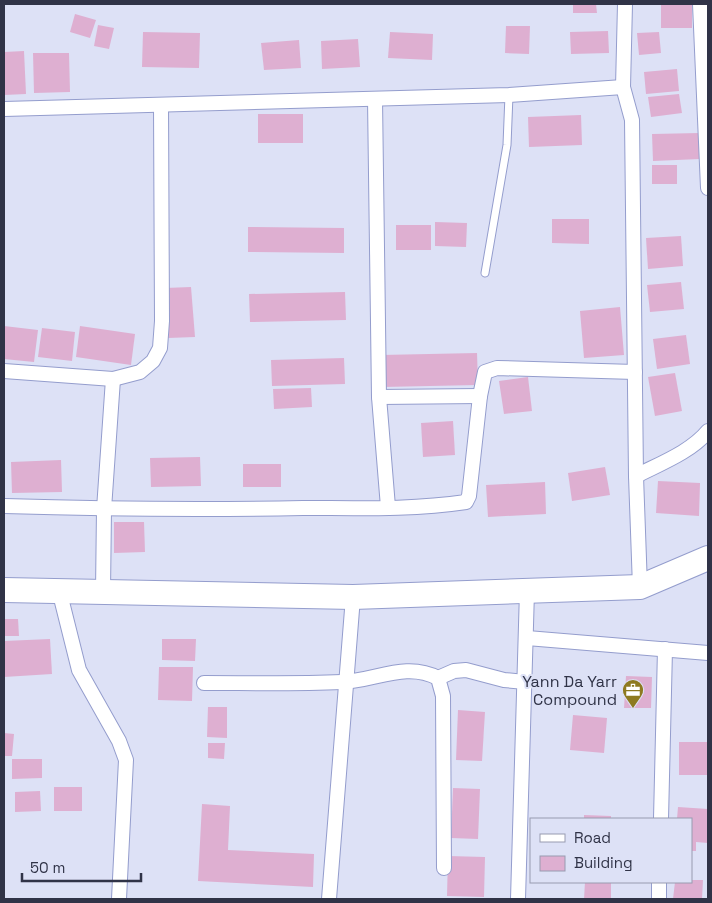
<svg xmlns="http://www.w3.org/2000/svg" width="712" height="903" viewBox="0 0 712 903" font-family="'Space Grotesk',sans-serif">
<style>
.building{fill:#deafd1}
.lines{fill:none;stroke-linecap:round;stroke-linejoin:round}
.service-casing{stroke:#949dcd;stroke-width:9}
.minor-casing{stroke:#949dcd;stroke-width:16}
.trunk-casing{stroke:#949dcd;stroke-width:26}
.service{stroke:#fff;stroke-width:7}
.minor{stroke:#fff;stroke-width:14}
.trunk{stroke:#fff;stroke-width:24}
.labels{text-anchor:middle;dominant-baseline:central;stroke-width:4;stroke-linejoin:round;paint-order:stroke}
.poi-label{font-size:16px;fill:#303347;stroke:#dde1f6;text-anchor:end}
</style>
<rect width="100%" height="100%" fill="#dde1f6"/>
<!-- building -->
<g class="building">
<path d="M573,4H596L597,13H573Z"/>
<rect x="661" y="4" width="31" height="24"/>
<path d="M75,14L96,20L90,38L70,32Z"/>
<path d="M98,25L114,28L109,49L94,46Z"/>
<path d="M506,26H530L529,54L505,53Z"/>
<path d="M608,31L609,53L571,54L570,32Z"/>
<path d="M143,32L200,33L199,68L142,67Z"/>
<path d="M390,32L433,34L432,60L388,58Z"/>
<path d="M659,32L661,53L639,55L637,33Z"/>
<path d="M358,39L360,67L322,69L321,41Z"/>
<path d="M299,40L301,68L264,70L261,43Z"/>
<path d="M24,51L26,94L4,95V52Z"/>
<path d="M33,53H69L70,92L34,93Z"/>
<path d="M677,69L679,91L646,94L644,72Z"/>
<path d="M679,94L682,113L651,117L648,97Z"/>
<rect x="258" y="114" width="45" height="29"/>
<path d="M581,115L582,145L529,147L528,117Z"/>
<path d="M699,133L700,159L653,161L652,134Z"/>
<rect x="652" y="165" width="25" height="19"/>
<path d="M552,219H589V244L552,243Z"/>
<path d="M435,222L467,223L466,247L435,246Z"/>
<rect x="396" y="225" width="35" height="25"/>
<path d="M248,227L344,228V253L248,252Z"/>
<path d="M681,236L683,266L648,269L646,238Z"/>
<path d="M681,282L684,309L650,312L647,285Z"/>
<path d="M191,287L195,337L168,338L165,288Z"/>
<path d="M345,292L346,320L250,322L249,294Z"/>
<path d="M620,307L624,355L584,358L580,311Z"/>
<path d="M4,326L38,330L34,362L4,359Z"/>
<path d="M80,326L135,334L131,365L76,357Z"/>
<path d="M42,328L75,332L72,361L38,357Z"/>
<path d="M686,335L690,364L657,369L653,339Z"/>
<path d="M477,353L478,385L382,387L381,355Z"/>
<path d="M344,358L345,384L272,386L271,360Z"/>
<path d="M675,373L682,411L655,416L648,377Z"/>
<path d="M528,377L532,411L504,414L499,381Z"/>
<path d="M311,388L312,407L274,409L273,389Z"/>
<path d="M453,421L455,455L423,457L421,423Z"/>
<path d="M200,457L201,486L151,487L150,458Z"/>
<path d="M61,460L62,492L12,493L11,462Z"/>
<rect x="243" y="464" width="38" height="23"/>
<path d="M605,467L610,495L572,501L568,473Z"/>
<path d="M658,481L700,483L699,516L656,513Z"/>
<path d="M545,482L546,514L488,517L486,485Z"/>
<path d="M114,522H144L145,552L114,553Z"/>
<path d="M4,619H18L19,636H4Z"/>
<path d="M50,639L52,674L4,677V641Z"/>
<path d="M162,639H196L195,661L162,660Z"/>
<path d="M159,667H193L192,701L158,700Z"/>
<path d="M626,676L652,677L651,708H624Z"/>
<path d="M208,707H227V738L207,737Z"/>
<path d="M458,710L485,712L482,761L456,760Z"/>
<path d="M573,715L607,718L604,753L570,750Z"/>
<path d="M4,733L14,734L12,756H4Z"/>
<rect x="679" y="742" width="29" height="33"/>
<path d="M208,743H225L224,759L208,758Z"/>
<path d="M12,759H42V778L12,779Z"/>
<rect x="54" y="787" width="28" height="24"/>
<path d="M453,788L480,789L478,839L451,838Z"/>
<path d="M40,791L41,811L15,812V792Z"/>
<path d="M202,804L230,806L228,850L314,854L313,887L198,881Z"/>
<path d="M678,807L708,809V843L696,842V851H691V819H677Z"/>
<path d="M584,815L611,816V819H584Z"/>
<path d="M448,856L485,857L484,897L447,896Z"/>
<path d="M691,880H703L702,899H673L675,882H691Z"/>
<path d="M585,882H611V899H584Z"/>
</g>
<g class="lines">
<!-- service casing -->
<g class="service-casing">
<path id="service" d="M485,273L507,145L509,95"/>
</g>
<!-- minor casing -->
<g class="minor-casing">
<g id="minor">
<path d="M625,4L623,87L632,120L636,476L640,587"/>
<path d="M700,4L708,188"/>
<path d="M375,99L379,397L388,507"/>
<path d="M4,109L509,95L623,87"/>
<path d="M4,371L113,379L140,372L153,361L160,348L162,321L161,105"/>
<path d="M379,397L480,396"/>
<path d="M636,476C659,464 691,452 708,431"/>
<path d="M4,506C104,509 203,510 303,508C357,508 412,510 466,502L469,496L480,396L485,372L497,368L635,372"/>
<path d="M59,590L79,670L119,741L126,760L119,899"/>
<path d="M103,591L104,509L113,379"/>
<path d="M527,638L708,653"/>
<path d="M438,678L454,671L466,670L504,680L525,682"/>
<path d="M204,683C250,683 296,684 342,682C375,681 406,661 438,678L443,696L444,868"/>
<path d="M661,819L665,649"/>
<path d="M329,899L353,597"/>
<path d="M518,899L527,591"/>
<path d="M659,899V882"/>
</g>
</g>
<!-- trunk casing -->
<g class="trunk-casing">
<path id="trunk" d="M4,590L353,597L640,587L708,558"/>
</g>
<!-- service -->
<use href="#service" class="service"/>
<!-- minor -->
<use href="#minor" class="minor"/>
<!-- trunk -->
<use href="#trunk" class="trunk"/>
</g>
<!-- icons -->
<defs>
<g id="office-pin" transform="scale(1.125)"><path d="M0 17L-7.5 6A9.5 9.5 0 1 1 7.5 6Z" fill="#8e7a20" stroke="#dde1f6"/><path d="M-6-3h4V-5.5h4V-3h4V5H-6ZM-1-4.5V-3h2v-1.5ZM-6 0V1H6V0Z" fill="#fff"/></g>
</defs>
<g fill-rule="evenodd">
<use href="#office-pin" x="633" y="690"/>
</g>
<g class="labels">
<!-- poi labels -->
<g class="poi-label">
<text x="617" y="681">Yann Da Yarr<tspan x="617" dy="18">Compound</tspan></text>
</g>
</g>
<!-- border -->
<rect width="712" height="903" fill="none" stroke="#303347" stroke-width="10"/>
<!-- legend -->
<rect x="530" y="818" width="162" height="65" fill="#dde1f6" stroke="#989bb0"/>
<rect x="540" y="834" width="25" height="8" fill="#ffffff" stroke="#989bb0"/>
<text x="574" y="843" font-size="15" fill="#303347">Road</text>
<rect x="540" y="856" width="25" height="15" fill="#deafd1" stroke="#989bb0"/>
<text x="574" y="868" font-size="15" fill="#303347">Building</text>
<!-- scale -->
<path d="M22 873v8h119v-8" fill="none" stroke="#303347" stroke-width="2.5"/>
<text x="30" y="873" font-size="15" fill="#303347" stroke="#dde1f6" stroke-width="4" paint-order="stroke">50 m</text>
</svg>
